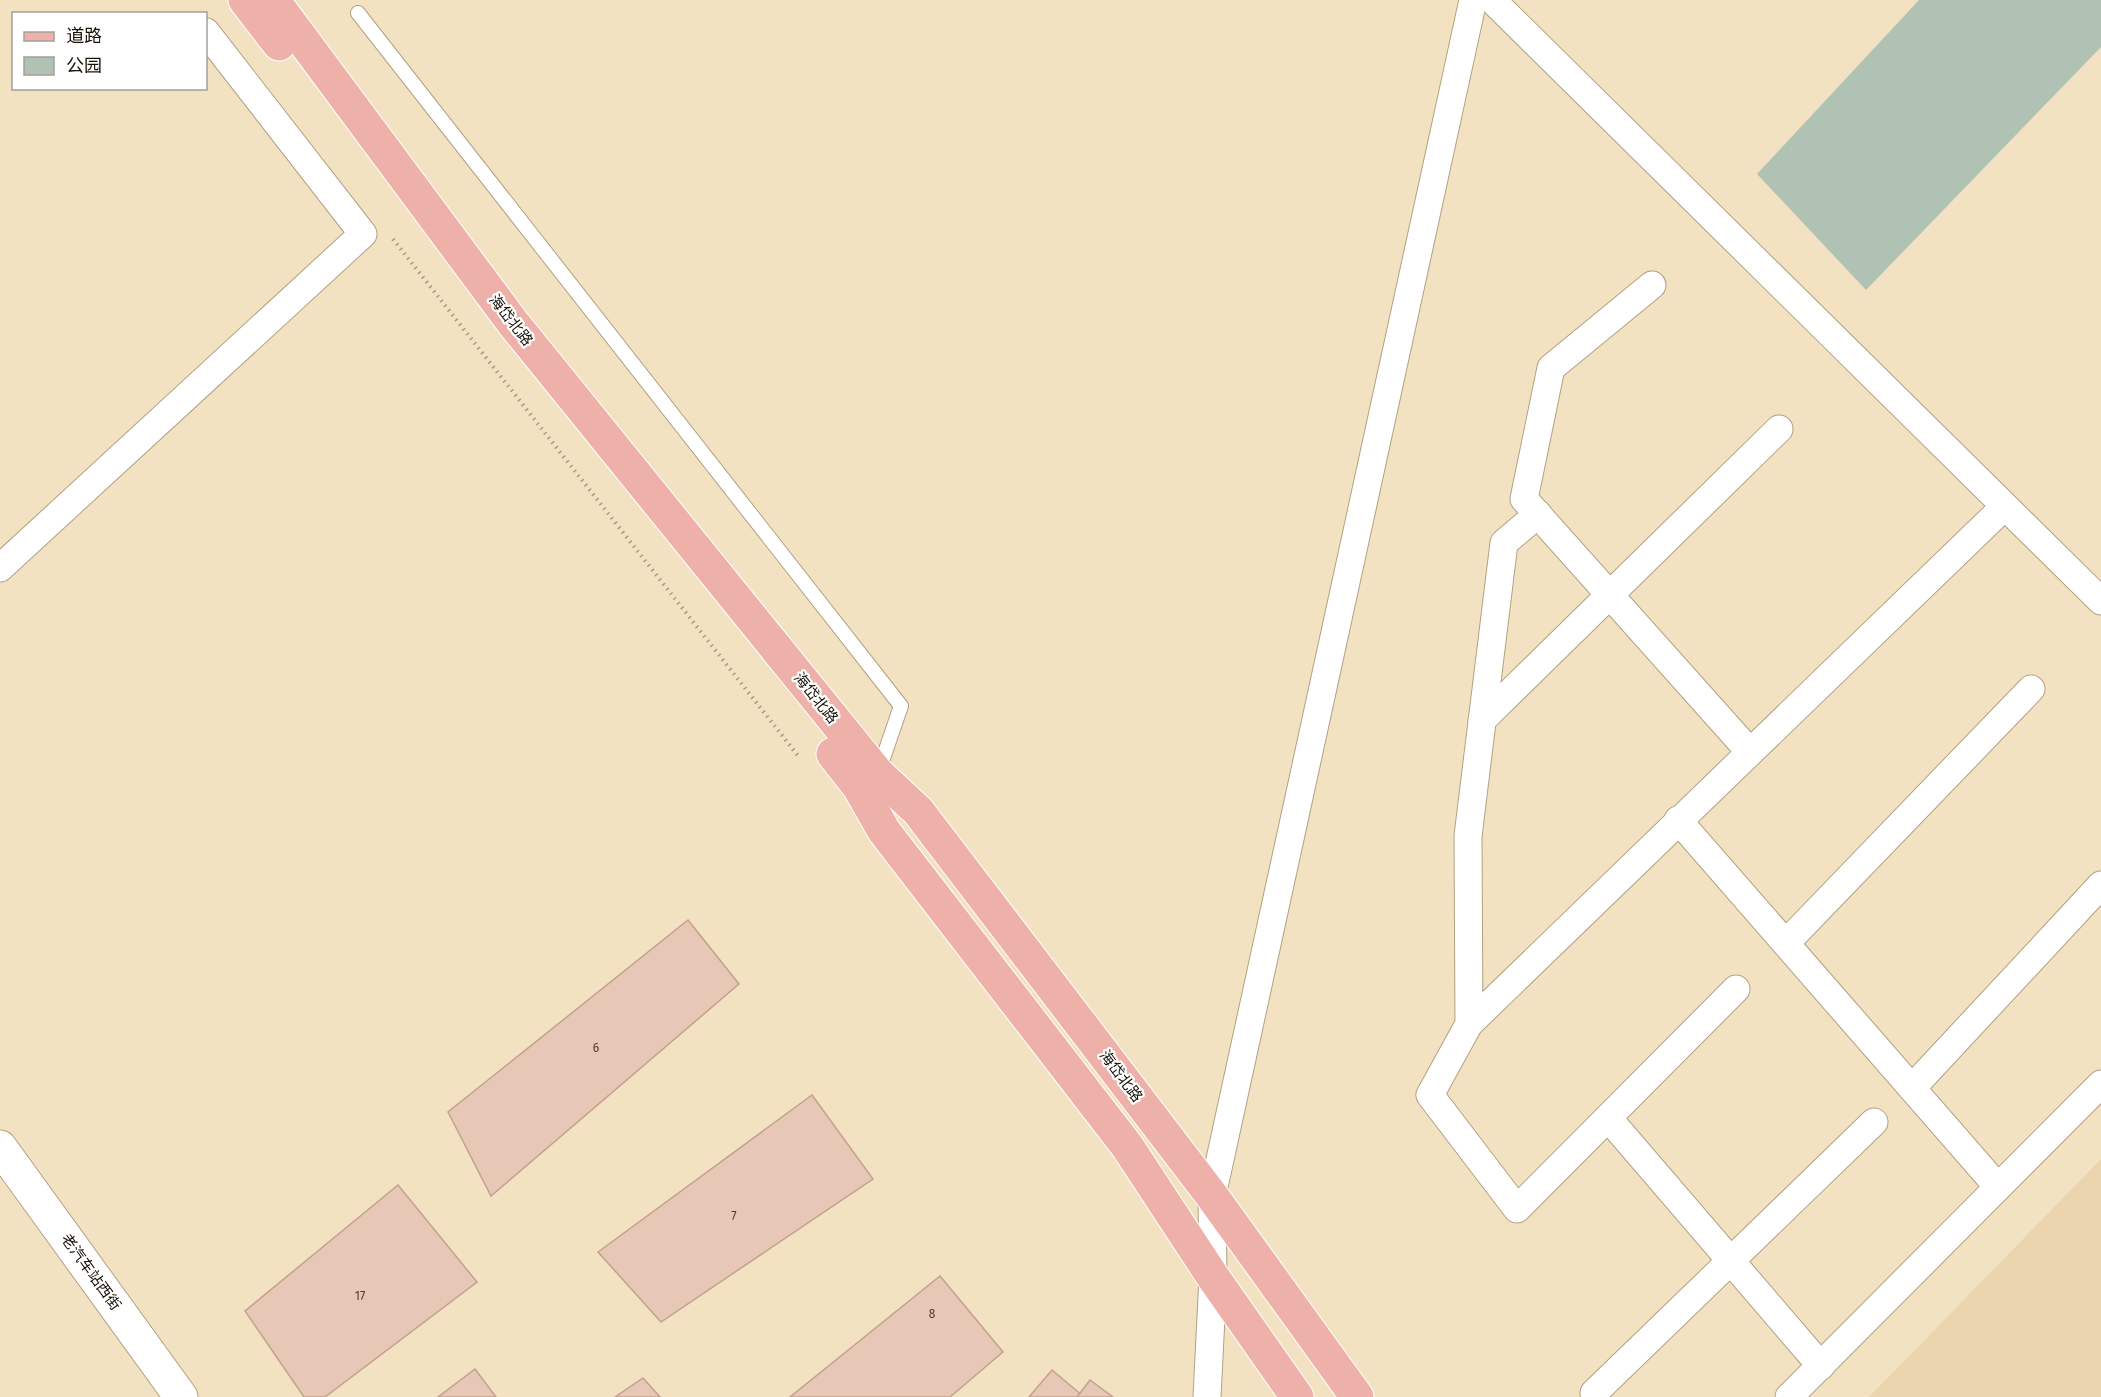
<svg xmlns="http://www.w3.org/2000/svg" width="2101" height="1397" viewBox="0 0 2101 1397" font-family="'Fira Sans','Noto Sans SC',sans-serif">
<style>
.built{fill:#ead5ae}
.green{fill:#afc2b4}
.building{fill:#e7c7b5;stroke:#c2a18f;stroke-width:1.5}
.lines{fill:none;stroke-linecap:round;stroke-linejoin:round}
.service-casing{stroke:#b1a182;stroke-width:16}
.minor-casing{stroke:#b1a182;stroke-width:29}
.tertiary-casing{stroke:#b1a182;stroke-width:35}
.primary-casing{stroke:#fff;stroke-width:35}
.path{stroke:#a89b82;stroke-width:4;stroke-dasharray:1.5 4.5;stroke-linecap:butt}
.service{stroke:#fff;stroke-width:14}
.minor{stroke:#fff;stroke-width:27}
.tertiary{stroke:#fff;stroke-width:33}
.primary{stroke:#edb1aa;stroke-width:33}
.labels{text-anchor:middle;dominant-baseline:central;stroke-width:4.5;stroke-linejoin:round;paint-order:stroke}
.number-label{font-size:12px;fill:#4b3e32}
.street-label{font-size:15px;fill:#171106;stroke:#fff}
</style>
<rect width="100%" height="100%" fill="#f3e2c2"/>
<!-- built -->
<path class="built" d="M2101,1159V1397H1869Z"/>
<!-- green -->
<path class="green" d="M1919,0H2101V47L1866,290L1757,174Z"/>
<!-- building -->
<g class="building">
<path d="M688,920L739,984L491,1196L448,1112Z"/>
<path d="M812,1095L873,1179L661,1322L598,1252Z"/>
<path d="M398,1185L477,1282L325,1397H304L245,1311Z"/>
<path d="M940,1276L1003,1352L950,1397H790Z"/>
<path d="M475,1369L496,1397H438Z"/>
<path d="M1052,1370L1084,1397H1029Z"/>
<path d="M643,1378L660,1397H615Z"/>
<path d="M1090,1380L1113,1397H1077Z"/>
</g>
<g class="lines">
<!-- service casing -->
<g class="service-casing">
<path id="service" d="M358,13L901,706L878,773"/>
</g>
<!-- minor casing -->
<g class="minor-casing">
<g id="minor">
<path d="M1492,0L2101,601"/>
<path d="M1652,285L1551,368L1524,499L1750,752"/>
<path d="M1538,514L1504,543L1468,836L1469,1024L1430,1095L1517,1209L1736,989"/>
<path d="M0,568L363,234L206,32"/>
<path d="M1482,720L1779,429"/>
<path d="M1678,820L1998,1187"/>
<path d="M1786,943L2031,689"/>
<path d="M1469,1024L2004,507"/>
<path d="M1912,1088L2101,885"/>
<path d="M1609,1119L1821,1366"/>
<path d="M1594,1393L1874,1122"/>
<path d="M1207,1397L1213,1277L1212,1196L1473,0"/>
<path d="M1789,1397L2101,1084"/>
</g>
</g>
<!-- tertiary casing -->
<g class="tertiary-casing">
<path id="tertiary" d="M0,1147L181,1397"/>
</g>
<!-- primary casing -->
<g class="primary-casing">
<g id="primary">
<path d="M245,0L279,44"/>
<path d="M273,0L513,323L878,774L918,811L1212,1196L1357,1397"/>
<path d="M833,754L859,787L884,831L1127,1146L1213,1277L1297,1397"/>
</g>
</g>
<!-- path -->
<path class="path" d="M393,239L799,757"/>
<!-- service -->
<use href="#service" class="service"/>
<!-- minor -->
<use href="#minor" class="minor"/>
<!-- tertiary -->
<use href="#tertiary" class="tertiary"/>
<!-- primary -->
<use href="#primary" class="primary"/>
</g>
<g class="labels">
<!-- number labels -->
<g class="number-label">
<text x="596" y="1048">6</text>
<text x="734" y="1216">7</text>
<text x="360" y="1296">17</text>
<text x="932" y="1314">8</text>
</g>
<!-- street labels -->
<g class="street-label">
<text transform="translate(511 320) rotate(52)">海岱北路</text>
<text transform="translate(816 698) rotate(51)">海岱北路</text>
<text transform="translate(1121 1076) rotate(53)">海岱北路</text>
<text transform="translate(91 1272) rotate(54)">老汽车站西街</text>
</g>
</g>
<!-- legend -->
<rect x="12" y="12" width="195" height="78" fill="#ffffff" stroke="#a2a09b" stroke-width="1.5"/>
<rect x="24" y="32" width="30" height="9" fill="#edb1aa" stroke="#a2a09b" stroke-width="1.5"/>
<text x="66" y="42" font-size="18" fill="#171106">道路</text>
<rect x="24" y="57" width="30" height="18" fill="#afc2b4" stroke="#a2a09b" stroke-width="1.5"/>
<text x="66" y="72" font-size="18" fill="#171106">公园</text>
</svg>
